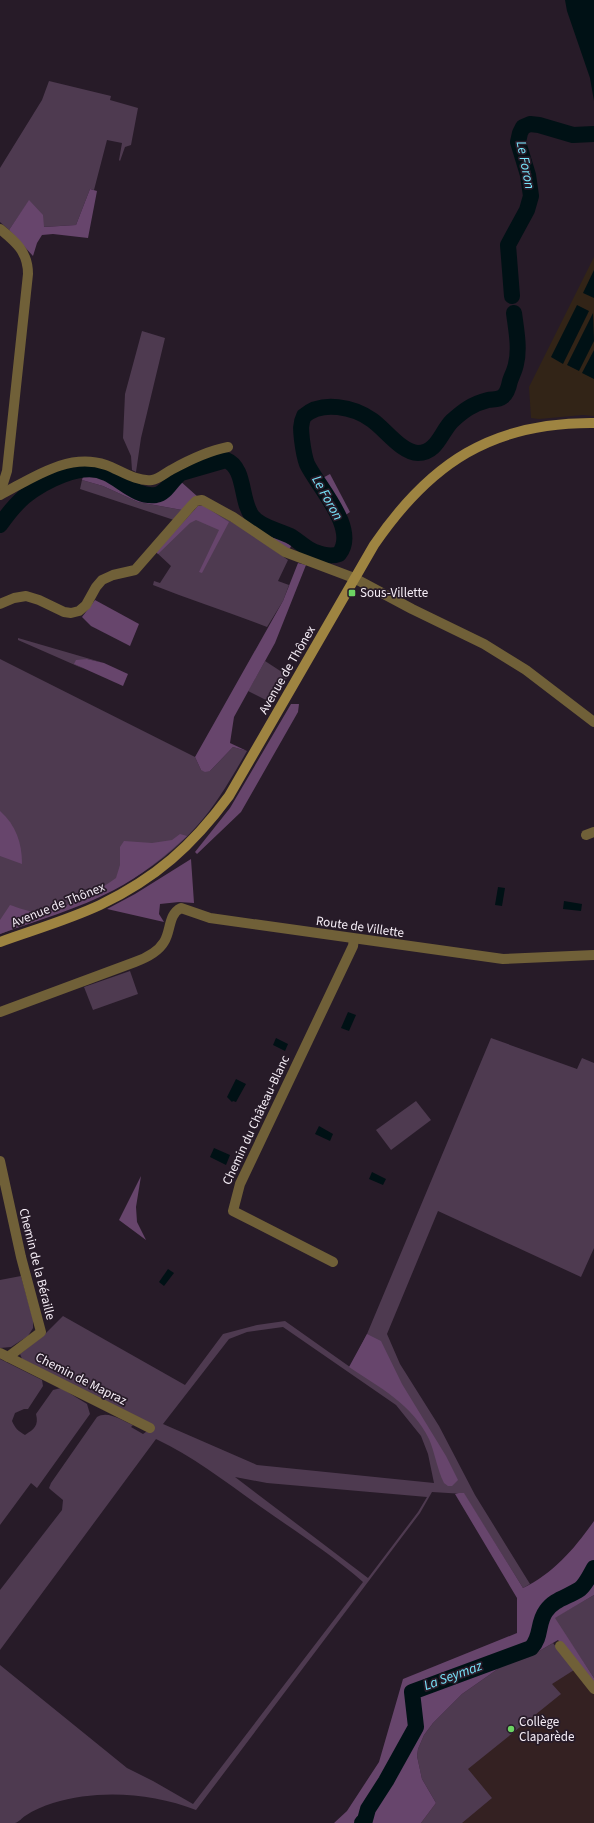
<svg xmlns="http://www.w3.org/2000/svg" width="594" height="1823" viewBox="0 0 594 1823" font-family="'Source Sans 3',sans-serif">
<style>
.industrial{fill:#322417}
.education{fill:#342122}
.green{fill:#4e3a50;fill-rule:evenodd}
.forest{fill:#67456c}
.water{fill:#001115}
.lines{fill:none;stroke-linecap:round;stroke-linejoin:round}
.river{stroke:#001115;stroke-width:16}
.minor{stroke:#706038;stroke-width:10}
.secondary{stroke:#9e8441;stroke-width:10}
.poi-dot{fill:#6cd362;stroke:#271b28;stroke-width:1.5}
.labels{text-anchor:middle;dominant-baseline:central;stroke-width:3.5;stroke-linejoin:round;paint-order:stroke}
.poi-label{font-size:13px;fill:#f5edf6;stroke:#271b28;text-anchor:start}
.street-label{font-size:13px;fill:#f5edf6;stroke:#271b28}
.water-label{font-size:14px;font-style:italic;fill:#78e5fb;stroke:#271b28}
</style>
<rect width="100%" height="100%" fill="#271b28"/>
<!-- industrial -->
<path class="industrial" d="M594,257V416L583,415L539,419L531,418L529,387Z"/>
<!-- education -->
<path class="education" d="M553,1643L594,1693V1823H421L436,1803L529,1657Z"/>
<!-- green -->
<g class="green">
<path d="M49,81L111,96L110,100L138,108L131,145L125,147L120,161L119,160L122,143L107,140L94,190L90,189L76,225L43,227L29,201L9,230L0,222V168L42,100Z"/>
<path d="M142,331L165,338L141,438L136,472L132,470L131,456L123,438L125,394Z"/>
<path d="M82,480L103,486L138,502L182,510L174,520L80,489Z"/>
<path d="M202,505L246,530L288,560L278,581L289,585L283,601L267,627C229,612 190,600 153,585L154,581L160,583L171,566L156,552L198,506Z"/>
<path d="M18,638L104,663L87,659L75,664L84,669L18,640Z"/>
<path d="M0,659L195,757L201,770L210,771L233,747L247,751C232,777 217,804 196,827C141,888 74,907 0,934Z"/>
<path d="M265,661L288,676L277,696L272,703L248,691Z"/>
<path d="M130,971L138,994L93,1010L84,987Z"/>
<path d="M491,1038L577,1069L582,1058L594,1063V1248L581,1277L438,1211L387,1334L400,1364L439,1426L475,1495L530,1584L523,1588L464,1494L432,1492L420,1513L196,1810C152,1793 99,1789 53,1803C43,1806 34,1810 25,1816C22,1818 19,1822 15,1823C11,1823 4,1823 0,1823V1665L127,1768L153,1781L193,1804L363,1582C331,1554 295,1531 261,1507C227,1483 194,1457 156,1439L0,1650V1590L62,1510L63,1500L51,1490L49,1488L51,1483L97,1417C108,1410 123,1421 133,1425L131,1427L143,1434L153,1427L22,1359L20,1354L44,1335L63,1316L185,1385L223,1334L257,1325L285,1321L350,1367L367,1334ZM283,1327L396,1405L421,1436L428,1454L434,1483L257,1465L163,1424L229,1339L247,1332ZM235,1477L267,1483L427,1497L418,1512L368,1578Z"/>
<path d="M416,1101L431,1120L391,1150L376,1130Z"/>
<path d="M21,1276L33,1319V1328L28,1336L11,1347L0,1348V1280Z"/>
<path d="M0,1359L42,1380L43,1386L28,1409H24L15,1413L12,1421C15,1428 18,1431 25,1435C34,1429 39,1426 36,1414L53,1390L61,1388L87,1404L90,1414L37,1488L31,1483L0,1525Z"/>
<path d="M594,1595V1678L554,1618Z"/>
<path d="M553,1643L574,1670L552,1684L561,1694L468,1769L492,1798L462,1823H421L436,1803L422,1779L417,1756L418,1749L424,1735L433,1723L462,1694L502,1666L529,1657Z"/>
</g>
<!-- forest -->
<g class="forest">
<path d="M90,189L97,191L88,238L53,234L42,235L37,243L33,256L9,230L29,200L43,215L44,227L76,225Z"/>
<path d="M84,473C91,474 100,473 106,476C124,486 146,511 167,494C172,489 176,486 179,480L198,497L182,510L138,502L103,486L82,480Z"/>
<path d="M330,474L350,512L340,519L317,481Z"/>
<path d="M198,506H204L229,522L202,573L199,572L219,530L196,520L190,523L158,554L156,552Z"/>
<path d="M251,520L294,542L288,551L249,525Z"/>
<path d="M298,563L306,565L275,643L234,717L230,743L247,751L233,747L210,771L205,772L201,770L195,757L283,601Z"/>
<path d="M95,600L139,624L130,646L91,626L82,617Z"/>
<path d="M87,659L104,663L128,674L123,686L74,664L76,660Z"/>
<path d="M291,704H299L298,712L241,812L197,854L195,852L230,808Z"/>
<path d="M0,811C16,825 22,843 22,864L0,856Z"/>
<path d="M180,834L187,836C165,856 141,876 114,890C78,909 38,920 0,934V920L10,905C19,908 31,913 40,912C65,910 96,892 116,878L120,865V847L124,841L152,843L172,840Z"/>
<path d="M191,859L194,903L179,902L160,904L159,914L164,922L107,909L135,894Z"/>
<path d="M141,1176L136,1207L137,1222L146,1240L119,1220Z"/>
<path d="M367,1334L381,1341L402,1384L446,1456L458,1480L452,1486H448L444,1483C437,1469 435,1453 429,1439C413,1405 379,1387 349,1367Z"/>
<path d="M459,1493H464L523,1588C554,1573 575,1548 594,1521V1595L555,1618L594,1678V1685L558,1640L529,1657L502,1666L462,1694L433,1723L424,1735L418,1749L417,1756L422,1779L436,1803L421,1823H334L347,1811L379,1762L403,1679L517,1633V1598L455,1494Z"/>
</g>
<!-- water -->
<g class="water">
<path d="M565,0H594V101L590,78L567,11Z"/>
<path d="M594,270V298L583,293Z"/>
<path d="M577,305L589,311L563,364L551,357Z"/>
<path d="M593,313L594,341L579,371L567,365Z"/>
<path d="M594,350V379L582,373Z"/>
<path d="M498,887L505,888L502,906L495,905Z"/>
<path d="M564,901L582,904L581,911L563,909Z"/>
<path d="M348,1012L356,1015L349,1031L341,1028Z"/>
<path d="M276,1038L288,1044L285,1051L273,1045Z"/>
<path d="M236,1079L246,1084L236,1102L233,1101L232,1102L227,1097Z"/>
<path d="M319,1126L333,1134L330,1141L315,1134Z"/>
<path d="M214,1148L230,1155L226,1165L210,1157Z"/>
<path d="M372,1172L386,1179L383,1185L369,1179Z"/>
<path d="M168,1269L174,1273L164,1286L159,1282Z"/>
</g>
<g class="lines">
<!-- river -->
<g class="river">
<path d="M512,296L508,245L527,210L531,196L528,175L518,142L520,133L523,127L530,124L539,125L573,135L594,134"/>
<path d="M0,525C7,515 15,505 24,497C43,482 82,461 106,473C122,480 137,498 156,495C167,493 172,479 181,473L226,460C246,468 240,500 252,516C260,528 280,530 292,537C300,542 306,549 315,552C323,555 331,557 339,554C359,529 318,487 307,464C304,456 303,448 302,440C301,431 300,424 304,416C322,400 354,407 372,420C385,429 402,453 418,453C437,453 441,432 452,421C463,411 472,404 488,400C492,399 498,400 502,397C507,394 509,386 510,381C512,375 515,370 516,364C520,348 516,329 514,313"/>
<path d="M362,1823L365,1820L368,1809L386,1781L416,1727L412,1692L531,1648C542,1637 537,1623 546,1611C554,1599 568,1597 580,1589C586,1584 590,1575 594,1568"/>
</g>
<!-- minor -->
<g class="minor">
<path d="M0,229C16,242 28,252 28,274L7,471L0,493"/>
<path d="M0,495C33,478 68,452 106,465C120,470 136,482 152,480C159,479 165,473 171,470C189,460 207,451 228,447"/>
<path d="M0,604L14,598L26,596L39,600L64,612L71,613L79,611L86,605L96,587L102,580L113,575L135,570L191,506L196,501L202,500L233,517L285,552L354,578L412,609L484,644L526,670L594,722"/>
<path d="M586,835L594,832"/>
<path d="M0,1012L135,962C146,958 158,952 164,942C171,932 168,914 181,908L210,918L503,959L594,955"/>
<path d="M0,1161L21,1257L41,1332L8,1357"/>
<path d="M333,1262L233,1211L240,1184L353,946L354,939"/>
<path d="M0,1353L150,1428"/>
<path d="M560,1646L594,1689"/>
</g>
<!-- secondary -->
<path class="secondary" d="M0,942C33,930 68,920 100,905C156,878 192,846 229,796L374,545C430,463 492,422 594,423"/>
</g>
<!-- markers -->
<g class="poi-dot">
<rect x="348" y="589" width="8" height="8" rx="2"/>
<circle cx="511" cy="1729" r="4"/>
</g>
<g class="labels">
<!-- poi labels -->
<g class="poi-label">
<text x="360" y="593">Sous-Villette</text>
<text x="519" y="1722">Collège<tspan x="519" dy="15">Claparède</tspan></text>
</g>
<!-- street labels -->
<g class="street-label">
<text transform="translate(287 670) rotate(-60)">Avenue de Thônex</text>
<text transform="translate(58 905) rotate(-22)">Avenue de Thônex</text>
<text transform="translate(360 927) rotate(8)">Route de Villette</text>
<text transform="translate(256 1120) rotate(-65)">Chemin du Château-Blanc</text>
<text transform="translate(37 1264) rotate(76)">Chemin de la Béraille</text>
<text transform="translate(81 1379) rotate(27)">Chemin de Mapraz</text>
</g>
<!-- water labels -->
<g class="water-label">
<text transform="translate(525 165) rotate(79)">Le Foron</text>
<text transform="translate(327 498) rotate(61)">Le Foron</text>
<text transform="translate(453 1676) rotate(-20)">La Seymaz</text>
</g>
</g>
</svg>
